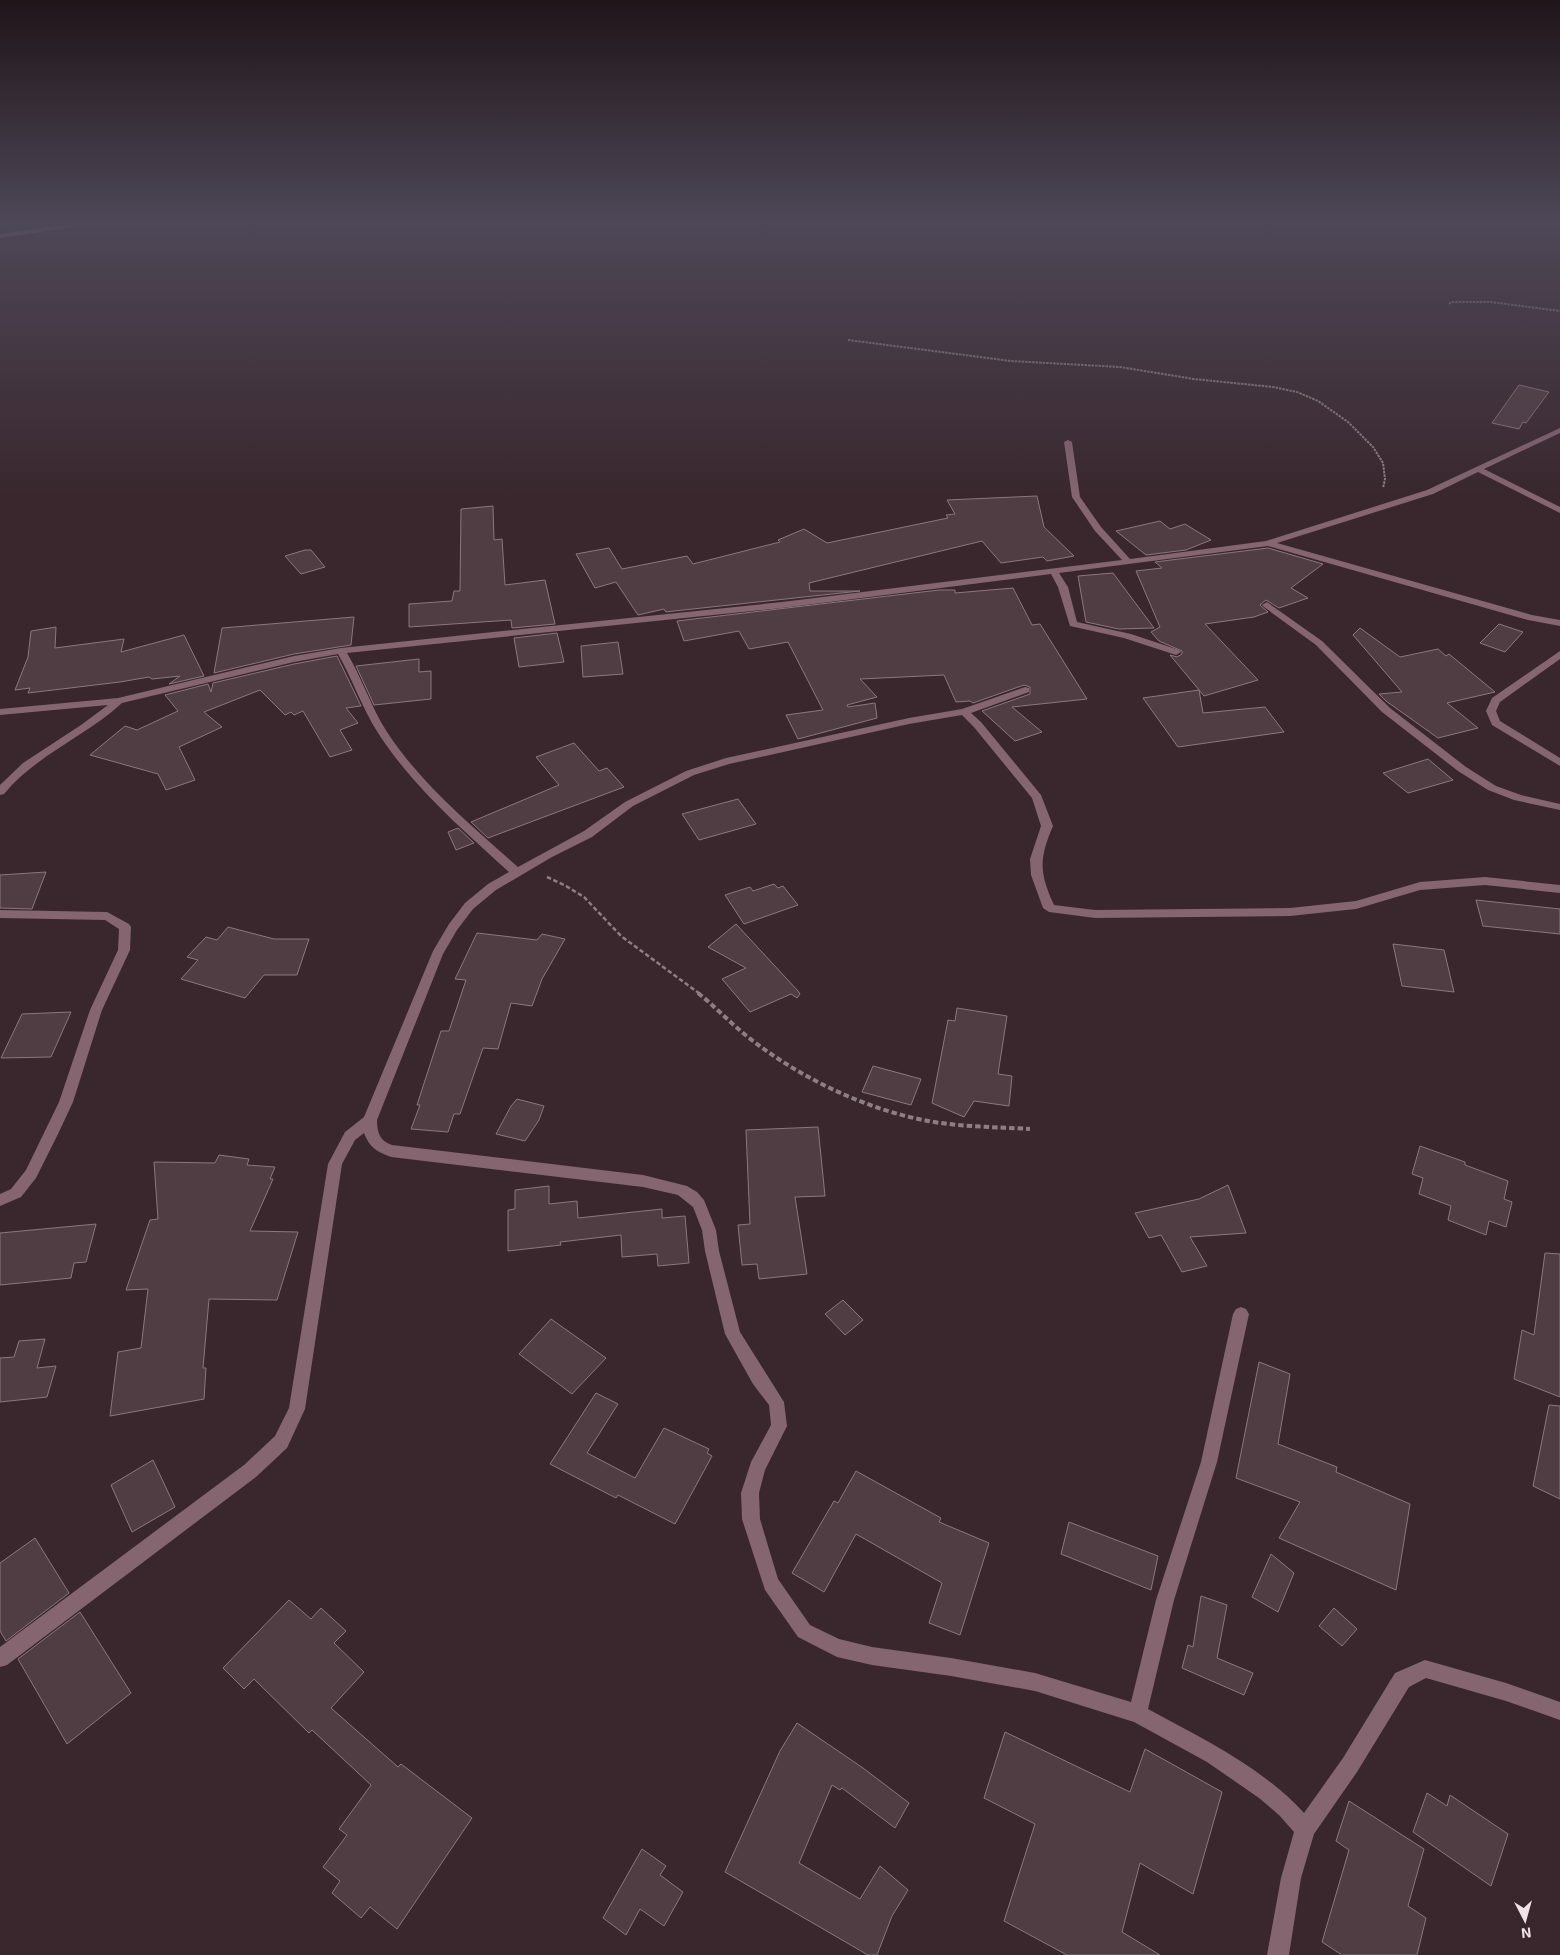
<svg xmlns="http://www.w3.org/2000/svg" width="1560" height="1955" viewBox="0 0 1560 1955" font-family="'Exo 2',sans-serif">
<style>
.building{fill:#503c43;stroke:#8d777e}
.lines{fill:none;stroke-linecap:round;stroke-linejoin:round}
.path-far2{stroke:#8e7e83;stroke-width:2;stroke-dasharray:2.5 1;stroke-linecap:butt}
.path-far1{stroke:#8e7e83;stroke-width:2.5;stroke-dasharray:4.5 2.5;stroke-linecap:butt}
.path{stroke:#8e7e83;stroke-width:4;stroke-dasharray:5.5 3;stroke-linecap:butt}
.minor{fill:#846570;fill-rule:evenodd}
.highway{fill:#fdb2cd;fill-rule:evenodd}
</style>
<rect width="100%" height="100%" fill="#39272d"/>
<!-- building -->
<g class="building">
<path d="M1519,385L1549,392L1526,423L1523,422L1519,429L1492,423Z"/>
<path d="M1037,496L1044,527L1074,556L1047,561L1043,557L1001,563L982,541L809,583L810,591H860L674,611L666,612L664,609L638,615L616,582L595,588L576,554L609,548L622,569L687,556L693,564L780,542L778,540L804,529L827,543L948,518L946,515L955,514L947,500Z"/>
<path d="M493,506L494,540L502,539L505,585L545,580L555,624L512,628L511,620L409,627V604L452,601L454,591H460L461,509Z"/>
<path d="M1160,521L1170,529L1185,524L1211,540L1186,550L1146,555L1116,531Z"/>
<path d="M1268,548L1323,564L1291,588L1308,598L1279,608L1266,600L1260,605L1268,612L1254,617L1205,624L1258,680L1204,696L1170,655L1177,657L1182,654V651L1159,641L1151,632L1160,627L1136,571L1162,568L1155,562Z"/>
<path d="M305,550H311L325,567L301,574L285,556Z"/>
<path d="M1113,573L1154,628L1119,629L1086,622L1078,576Z"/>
<path d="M1013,588L1032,625L1040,624L1087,699L1012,707L1042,732L1015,741L982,711L1030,694V687L1024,685L973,703L970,701L956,702L944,675L860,679L877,697L847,705L848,707L875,703L877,718L798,739L786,715L823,710L788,642L749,649L739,631L684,641L677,621L939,590H955V593Z"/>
<path d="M354,617L351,645L294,654L214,673L222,628Z"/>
<path d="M1499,624L1523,632L1505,652L1480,643Z"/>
<path d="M56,627L55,648L124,639L121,652L184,635L204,676L169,684L180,676L152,679L149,677L120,682L28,693L30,688L15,690L28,657L31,631Z"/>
<path d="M1360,628L1400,657L1438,649L1446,656L1449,654L1495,692L1447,703L1478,728L1438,738L1386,701L1379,694L1402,692L1353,635Z"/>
<path d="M557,633L564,662L519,667L514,638Z"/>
<path d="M618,642L623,674L583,677L581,646Z"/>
<path d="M337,656L361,706L346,708L358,723L340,730L352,750L330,757L303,711L294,715L291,712L285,715L260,690L204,712L222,727L179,747L195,780L166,790L158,774L90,755L125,726L137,730L178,711L165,695L208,684L211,692L213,683L294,664Z"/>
<path d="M419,659V672L431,671V699L374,705L356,666Z"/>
<path d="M1199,690L1203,713L1265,707L1284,732L1178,747L1143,698Z"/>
<path d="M574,743L599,771L607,768L624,787L488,838L471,822L559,785L536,757Z"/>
<path d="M1428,759L1453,780L1408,793L1383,773Z"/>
<path d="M738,799L756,824L699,840L682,814Z"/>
<path d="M458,828L474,843L456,850L448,832Z"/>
<path d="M46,872L32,909L0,908V875Z"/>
<path d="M774,884L778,888L783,886L798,905L744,924L725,895L750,887L753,891Z"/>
<path d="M1476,900L1560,909V934L1483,926Z"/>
<path d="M736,924L798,991L800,994L797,998L791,994L750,1012L722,979L746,968L708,947Z"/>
<path d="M228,927L274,939H309L297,975H264L245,998L181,979L198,960L187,957L206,937L217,940Z"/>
<path d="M477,933L537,940L542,934L565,939L542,979L532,1006L511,1003L498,1049L483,1048L460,1114H454L448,1132L411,1129L420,1105H417L441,1031H449L466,980L455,979Z"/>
<path d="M1393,944L1444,950L1454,992L1402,986Z"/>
<path d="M957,1008L1007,1016L998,1074L1012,1076L1009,1106L974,1101L964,1117L932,1103L948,1020L955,1021Z"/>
<path d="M71,1012L51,1057L1,1058L22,1014Z"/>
<path d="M873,1066L921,1079L911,1105L862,1092Z"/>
<path d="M517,1099L544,1106L539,1120L525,1141L496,1134L511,1106Z"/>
<path d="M818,1127L825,1196L795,1197L807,1274L759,1279L757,1264L742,1265L738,1225L750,1224L746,1130Z"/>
<path d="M1420,1146L1465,1162V1165L1508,1181L1504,1199L1512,1202L1506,1227L1489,1221L1486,1235L1448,1220L1451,1206L1419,1194L1423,1178L1412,1174Z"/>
<path d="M219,1155L249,1159L247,1165L275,1167L270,1179H273L250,1231L298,1232L277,1300L209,1299L203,1368H206L204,1399L110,1416L118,1352L141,1348L148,1289L126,1290L150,1220L158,1219L154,1162L215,1163Z"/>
<path d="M1228,1185L1246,1233L1190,1237L1207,1266L1182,1272L1161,1235L1149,1238L1135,1213L1199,1199Z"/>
<path d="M549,1186V1204L577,1201L578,1218L662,1209V1218L685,1216L689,1263L658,1266L657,1254L622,1257L621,1235L560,1242L561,1245L508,1251V1210L515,1209V1190Z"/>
<path d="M96,1224L86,1262L74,1263L71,1278L0,1285V1233Z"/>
<path d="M1545,1253L1560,1254V1397L1514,1379L1522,1330L1534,1335Z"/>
<path d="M843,1300L863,1320L845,1335L825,1314Z"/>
<path d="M551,1319L606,1358L572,1394L519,1354Z"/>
<path d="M45,1339L37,1368L56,1366L47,1397L0,1402V1358L14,1357L19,1341Z"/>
<path d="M1259,1362L1290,1374L1278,1444L1337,1467L1336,1472L1410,1504L1396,1590L1279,1538L1300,1502L1236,1478Z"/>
<path d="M596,1393L618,1404L587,1453L635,1478L664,1428L709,1449L707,1453L712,1456L675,1524L618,1495L616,1498L550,1464Z"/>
<path d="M1549,1405L1560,1406V1499L1533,1486Z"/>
<path d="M153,1460L175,1507L132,1532L111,1485Z"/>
<path d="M856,1471L941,1518L939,1522L989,1543L960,1635L929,1623L942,1583L856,1534L824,1592L792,1573L834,1501L838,1503Z"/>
<path d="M1069,1522L1158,1556L1151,1590L1061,1554Z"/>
<path d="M35,1538L69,1593L6,1641L0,1631V1563Z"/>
<path d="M1271,1554L1294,1573L1278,1612L1252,1597Z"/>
<path d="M1201,1596L1227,1605L1217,1658L1253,1673L1244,1695L1182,1668L1188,1645L1193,1647Z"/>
<path d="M289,1600L311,1619L321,1608L346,1631L334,1643L364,1672L331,1708L398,1767L401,1764L472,1818L397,1929L370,1907L361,1918L332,1893L340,1881L323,1867L347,1835L339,1829L371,1785L312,1730L309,1733L254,1679L244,1689L223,1668Z"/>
<path d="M1334,1608L1357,1629L1342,1646L1319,1626Z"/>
<path d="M80,1612L131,1693L67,1744L18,1659Z"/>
<path d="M797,1723L863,1768L909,1803L895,1828L842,1788L840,1790L832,1785L799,1863L860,1899L880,1866L908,1890L892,1916L877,1955H868L725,1872L780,1751Z"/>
<path d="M1005,1732L1130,1792L1145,1749L1222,1792L1193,1894L1140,1863L1122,1932L1160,1955H1067L1004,1921L1035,1824L984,1798Z"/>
<path d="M1427,1793L1447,1806L1450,1795L1508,1834L1491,1886L1413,1832Z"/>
<path d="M1349,1801L1424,1849L1408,1906L1426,1918L1417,1955H1342L1322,1942L1349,1850L1336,1841Z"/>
<path d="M642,1849L666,1866L660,1875L683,1892L664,1926L640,1909L626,1935L603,1918Z"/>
</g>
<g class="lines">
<!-- path-far2 -->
<g class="path-far2">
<path d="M1449,304L1451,302H1491L1560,311"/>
<path d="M848,340L1011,361L1120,367L1194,379L1273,387L1297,392L1318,401L1348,422L1373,447L1383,463L1385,479L1383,488"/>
</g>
<!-- path-far1 -->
<path class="path-far1" d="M547,877L566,886L584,897L621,936L700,994"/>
<!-- path -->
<path class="path" d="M698,993C717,1008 733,1026 753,1041C803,1079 865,1109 928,1121C962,1127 996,1127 1030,1129"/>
<!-- minor -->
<g class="minor">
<path d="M1560,428V433L1484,469L1560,507V513L1478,472L1433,494L1277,543L1532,615L1560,620V626L1528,620L1268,546L1059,573L1068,587L1077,622L1131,634L1179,650L1181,652L1176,655L1124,638L1070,626L1058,587L1051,574L782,608L347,653C362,678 371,707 387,732C421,784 472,826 518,867L584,831L625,802L686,771L726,758L909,718L962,709L1025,687L1029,688V692L971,713L981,722L1041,795L1053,826C1039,859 1039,872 1054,905L1095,910L1290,908L1356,901L1420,882L1485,877L1560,885V893L1485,885L1420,890L1356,909L1290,916L1095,918L1049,912L1043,908L1031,875L1030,859L1041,826L1032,798L973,726L962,715L909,724L729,764L694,775L633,806L592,837L552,857L496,890L473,909L457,930L443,954L377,1120C377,1133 380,1141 392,1145L643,1175L687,1186L697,1192L704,1200L716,1230L719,1251L740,1332L784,1402L787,1426L765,1470L759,1493L760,1519L778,1579L810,1625L839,1639L872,1647L951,1658L1035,1673L1131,1702L1156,1600L1201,1462L1233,1314L1236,1309L1241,1307L1246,1309L1249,1314L1217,1462L1174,1600L1148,1709C1203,1739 1262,1767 1304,1813L1343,1758L1395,1673L1425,1660L1506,1683L1560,1702V1720L1506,1701L1426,1678L1409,1687L1357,1772L1314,1834L1301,1878L1289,1955H1267L1281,1878L1294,1832L1279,1815L1259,1798L1207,1762L1134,1722L1035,1691L951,1676L872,1665L837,1657L798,1637L765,1590L742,1519L741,1493L751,1462L771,1425L769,1405L753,1384L725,1334L705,1251L702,1230L693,1207L678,1195L643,1187L391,1157C377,1152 369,1147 364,1133L355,1140L342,1164L305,1409L287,1448L256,1477L7,1665L0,1667V1647L244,1465L275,1436L289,1408L328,1164L345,1132L364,1117L433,951L449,924L465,903L488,884L509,872C462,829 413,787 378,733C362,708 353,680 338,654L294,662L122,703C85,737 36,755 4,794L0,795V785L23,763L81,725L108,705L0,715V709L118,698L294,656L341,648L782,602L1122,560L1095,531L1072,497L1064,442L1068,440L1072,442L1080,497L1101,527L1130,559L1266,541L1427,490Z"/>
<path d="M1267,602L1322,641L1390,708L1466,767L1496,786L1521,795L1560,804V810L1514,800L1488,790L1458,771L1382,712L1316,645L1264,607L1262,605Z"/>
<path d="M1560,651V659L1500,702L1496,711L1500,721L1560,758V766L1492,725L1486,711L1492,698Z"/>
<path d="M0,910L107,912L129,924L131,927L130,950L102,1010L73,1102L58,1134L36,1178L21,1197L0,1206V1194L11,1189L26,1170L59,1102L90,1010L118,950L119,929L105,920L0,918Z"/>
</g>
<!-- highway -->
<path class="highway" d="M86,221H103L99,223L0,238V234Z"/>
</g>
<!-- sky -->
<linearGradient id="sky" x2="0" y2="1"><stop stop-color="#1f1519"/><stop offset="0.45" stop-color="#4e4757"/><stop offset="1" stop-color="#4e4757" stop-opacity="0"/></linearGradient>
<rect width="1560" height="495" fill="url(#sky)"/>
<!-- north arrow -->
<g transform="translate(1525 1920) rotate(174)" stroke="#39272d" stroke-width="4" paint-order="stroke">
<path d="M0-4L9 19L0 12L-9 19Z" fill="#f0e3e7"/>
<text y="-8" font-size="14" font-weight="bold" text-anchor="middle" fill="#f0e3e7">N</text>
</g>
</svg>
